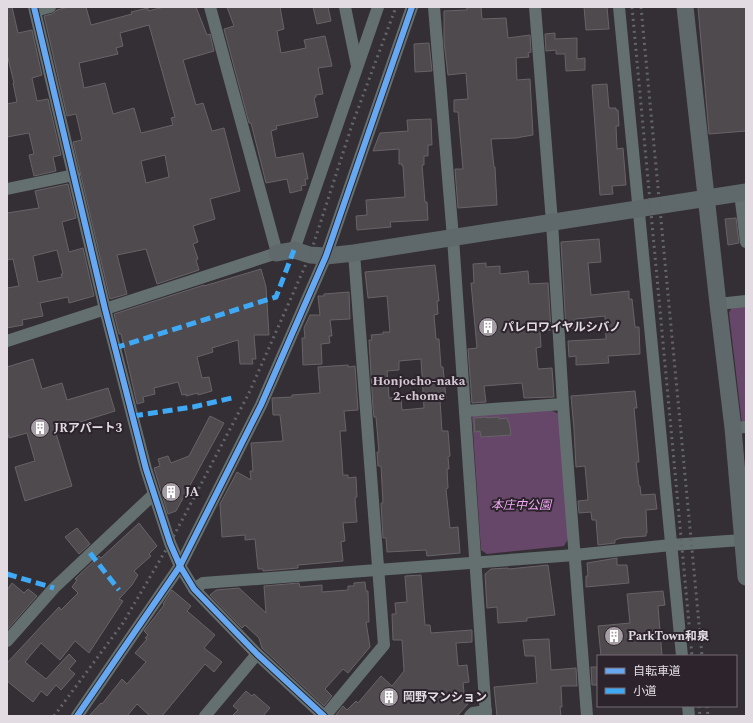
<svg xmlns="http://www.w3.org/2000/svg" width="753" height="723" viewBox="0 0 753 723" font-family="Spectral,'Noto Sans JP',serif">
<style>
.green{fill:#674769}
.building{fill:#4e4a4e;stroke:#676367;fill-rule:evenodd}
.lines{fill:none;stroke-linecap:round;stroke-linejoin:round}
.street{stroke:#647070;stroke-width:12}
.secondary{stroke:#5f686a;stroke-width:17}
.rail{stroke:#636669;stroke-width:3;stroke-dasharray:2 4;stroke-linecap:butt}
.quiet{stroke:#3fa9f5;stroke-width:5;stroke-dasharray:10 5;stroke-linecap:butt}
.cycleway-casing{stroke:#2c232c;stroke-width:8}
.cycleway{stroke:#66a8f1;stroke-width:6}
.labels{text-anchor:middle;dominant-baseline:central;stroke-width:4;stroke-linejoin:round;paint-order:stroke}
.poi-label{font-size:12px;font-weight:bold;fill:#e2dce2;stroke:#2c232c;text-anchor:start}
.park-label{font-size:12px;font-style:italic;fill:#f3aaf7;stroke:#2c232c}
.neighbourhood-label{font-size:13px;font-weight:bold;fill:#d4c8d4;stroke:#2c232c}
</style>
<rect width="100%" height="100%" fill="#342f34"/>
<!-- green -->
<g class="green">
<path d="M746,306V424H742L729,313L732,307Z"/>
<path d="M550,410L559,414L568,539L564,546L487,554L481,550L472,416Z"/>
</g>
<!-- building -->
<g class="building">
<path d="M7,7H12L18,33L32,30L42,75L32,78L37,101L48,99L61,155L53,157L56,171L34,176L29,155L34,154L29,133L7,137V104L17,102L13,83H14L7,54Z"/>
<path d="M68,7H86L91,25L132,14L131,12L148,8V11L164,7H196L207,35L210,34L214,51L183,60L196,105L203,103L212,131L224,128L240,191L210,199L215,219L193,226L198,242L193,244L198,259L196,260L199,270L157,284L146,249L117,255L127,294L110,299L73,142L82,140L76,114L67,116L44,16L52,14L57,10ZM149,25L175,117L171,118L173,125L141,133L134,108L113,114L105,83L84,88L79,63L118,54L116,48L123,46L120,33ZM165,155L169,177L146,183L141,161Z"/>
<path d="M227,7H280L284,29L277,31L281,53L306,48L304,40L325,36L332,66L318,68L323,94L316,95V97L314,98L318,117L276,126L277,129L271,131L276,158L303,153L308,179H305L306,185L301,186L302,190L290,193L287,179L266,183L251,123H249L224,29L234,26Z"/>
<path d="M313,7H328L331,21L317,24Z"/>
<path d="M467,7H481L482,19L506,18L508,38L530,35L531,52L528,53L529,57L516,58L517,80L530,79L533,135L516,138L491,139L494,167H495L497,205L458,208L455,169H463L458,112H454V100L468,99L466,73L448,75L444,42V11L467,10Z"/>
<path d="M584,7H607L609,29L586,30Z"/>
<path d="M698,7H746V131L709,134Z"/>
<path d="M555,33V39L577,38V59L585,58V70L566,71L565,54H556V50L546,51L545,34Z"/>
<path d="M429,43L432,71L415,72L414,44Z"/>
<path d="M607,84L609,108H616V110H618L619,126H616L617,149L623,148L626,185L612,186L613,194L600,195L592,85Z"/>
<path d="M431,119L432,145H428V156H424V165H422L425,202H427L428,220L390,222L391,227L357,230L356,216L367,215L366,200L405,197L403,166H402V164H399V149L373,151L380,133L408,131L407,120Z"/>
<path d="M68,184L76,218L62,222L69,252L83,248L94,296L69,303L68,297L40,303L43,316L22,320L23,325L7,328V288L19,286L13,259L7,260V213L39,208L35,191ZM57,250L63,274H61L62,277L38,282L33,256Z"/>
<path d="M736,218L739,243L728,245L725,219Z"/>
<path d="M599,239L601,262L588,263L591,295L629,291V299H632L635,327H639L640,354L608,356L609,363L576,365V356L569,357L568,341L606,339L605,316L576,319V328L566,329L561,242Z"/>
<path d="M486,263V267L500,266V274L528,271L529,284L548,283L551,330L540,331L541,347L536,348L538,369L552,368L554,397L524,398L522,383L484,386L486,402L472,403L468,349L477,348L471,283H474L473,264Z"/>
<path d="M435,265L439,301H437L438,314L434,315L436,339H439L441,367H443L446,399L440,400L442,431H448L450,456L448,457L449,469H447L448,488L446,489L450,528L458,527L460,553L427,556L426,550L387,552L386,538H383L381,503H383L381,466H378L377,452H379L376,417H374L373,408L369,340H372L371,335L383,334V332H390L387,296L368,298L365,272ZM421,359L424,408L402,410L401,397L389,398L387,371L399,370V361Z"/>
<path d="M261,269L266,287L269,335H254L256,359H252L253,364H240L238,340L212,348L213,352L197,357L202,378L209,377L212,391L198,395V393L186,396V394L182,395L178,382L154,388L155,394L143,397L144,402L137,404L121,334H119L114,314L204,285V286Z"/>
<path d="M349,292L350,319L330,320L332,336H329L330,343L321,344L322,364L303,365L302,338H305L304,328L310,315H320L318,296H324V294Z"/>
<path d="M33,359L42,389L62,383L67,400L108,388L115,411L55,430L72,486L25,501L15,467L35,461L27,433L9,438L7,431V367Z"/>
<path d="M348,365V367L355,366L358,410L344,411L346,431H340L343,475H348V478L356,477L357,497L355,498L357,522L343,523L345,541L341,542L343,561L298,565V568L263,571V569H258L255,539L245,540V535L222,537L220,504L237,472L251,480L250,471H253L251,443L283,441L280,415H273L272,398L292,397V395L320,393L318,367Z"/>
<path d="M635,391L637,408H634L639,462H636L639,486H640L641,495L655,494L657,509L646,510L647,533H646V536L621,538L615,540V543L598,545L596,520H592L591,512L579,513L578,501L588,500L585,466L576,467L574,429L571,396Z"/>
<path d="M210,416L224,423L176,511L168,514L154,468L160,466L158,459L168,456L171,463L189,456Z"/>
<path d="M487,417V418L499,417V419L507,418L508,422H509L511,435L481,437L480,431L475,432L474,418Z"/>
<path d="M139,523L157,546L149,554L151,556L134,571L138,575L132,585L119,599L123,601L89,653L75,641L60,660L41,643L25,662L46,679L69,654L76,661L69,669L75,674L61,690L56,685L47,696L41,691L33,702L7,681V663L59,607L61,610L78,593L72,587L77,580L75,579L99,556L101,558Z"/>
<path d="M77,528L90,544L79,554L65,537Z"/>
<path d="M617,558V565H627L629,583L586,587V576H588L587,563Z"/>
<path d="M548,565L555,615L527,618V621L498,623L497,607L487,608L485,574L491,569L508,568L509,569Z"/>
<path d="M421,575L425,625H430L431,633L472,630V642L456,643L458,666L467,665L469,682L463,683L465,701L468,704L457,716H335L343,706L347,710L356,701L358,703L381,676L392,686L404,671L402,640H393L392,614H396L395,603L407,602L405,576Z"/>
<path d="M365,582L366,591H368L369,622H366L370,647L348,673L343,669L325,689L332,696L324,706L262,648L259,638L245,625L242,628L210,595L216,590L239,588L266,613L264,586L299,583L300,587L322,585V592L348,590V586H354V583Z"/>
<path d="M12,583L24,593L28,589L37,596L7,630V590Z"/>
<path d="M172,590L191,606L187,611L215,635L204,648L222,662L214,672L205,664L162,716H150L137,704L127,716H89L101,703L102,704L122,679L127,684L146,662L135,653L147,639L145,638L148,635L144,631L164,605L163,604Z"/>
<path d="M663,591L665,605L658,606L662,656H601L598,626L630,623L627,594Z"/>
<path d="M549,639L551,670L576,668L577,686H561L562,707H560L561,716H497L494,687L537,683L535,656H525L523,640Z"/>
<path d="M591,667H598V685H592Z"/>
<path d="M246,691L252,696L254,694L270,708L263,716H232L238,710L233,706Z"/>
</g>
<g class="lines">
<!-- street -->
<g class="street">
<path d="M34,7L105,309L146,469L170,543L180,566L194,589L257,654L324,716"/>
<path d="M345,7L357,66"/>
<path d="M434,7L453,238L486,716"/>
<path d="M535,7L552,222L563,404L587,716"/>
<path d="M619,7L682,656"/>
<path d="M35,11L50,7"/>
<path d="M7,189L74,175"/>
<path d="M740,193L746,242"/>
<path d="M294,250L378,7"/>
<path d="M718,304L746,301"/>
<path d="M7,341L277,253L210,7"/>
<path d="M465,411L563,404"/>
<path d="M733,428L746,427"/>
<path d="M194,589L203,583L575,555L671,545L742,540"/>
<path d="M7,641L54,588L154,494"/>
<path d="M688,706L689,716"/>
<path d="M77,716L180,566L261,405L326,256L412,7"/>
<path d="M205,716L257,654"/>
<path d="M325,716L384,645L354,253"/>
<path d="M470,716L473,713L486,711"/>
</g>
<!-- secondary -->
<g class="secondary">
<path d="M685,7L718,304L733,428L746,577"/>
<path d="M277,253L294,250L310,255L326,256L354,253L746,192"/>
</g>
<!-- rail -->
<g class="rail">
<path d="M632,7L692,656"/>
<path d="M641,7L702,656"/>
<path d="M699,706L700,716"/>
<path d="M707,706L708,716"/>
<path d="M54,716L123,623L170,543L249,393L310,255L352,125L396,7"/>
</g>
<!-- quiet -->
<g class="quiet">
<path d="M115,348L276,297L294,250"/>
<path d="M133,416L193,407L232,398"/>
<path d="M90,553L119,590"/>
<path d="M7,574L54,588"/>
</g>
<!-- cycleway casing -->
<g class="cycleway-casing">
<g id="cycleway">
<path d="M34,7L105,309L146,469L170,543L180,566L194,589L257,654L324,716"/>
<path d="M77,716L180,566L261,405L326,256L412,7"/>
</g>
</g>
<!-- cycleway -->
<use href="#cycleway" class="cycleway"/>
</g>
<!-- icons -->
<defs>
<g id="building-disc" transform="scale(1)"><circle r="9.5" fill="#a59fa5" stroke="#2c232c"/><path d="M-4-6H4V6H1V3H-1V6H-4ZM-2.5-4.3h1.7v1.8h-1.7ZM.8-4.3h1.7v1.8H.8ZM-2.5-1h1.7V.8h-1.7ZM.8-1h1.7V.8H.8Z" fill="#fff"/></g>
</defs>
<g fill-rule="evenodd">
<use href="#building-disc" x="488" y="327"/>
<use href="#building-disc" x="40" y="428"/>
<use href="#building-disc" x="171" y="492"/>
<use href="#building-disc" x="614" y="636"/>
<use href="#building-disc" x="389" y="697"/>
</g>
<g class="labels">
<!-- poi labels -->
<g class="poi-label">
<text x="502" y="327">パレロワイヤルシバノ</text>
<text x="54" y="428">JRアパート3</text>
<text x="185" y="492">JA</text>
<text x="628" y="636">ParkTown和泉</text>
<text x="403" y="697">岡野マンション</text>
</g>
<!-- park labels -->
<g class="park-label">
<text x="521" y="505">本庄中公園</text>
</g>
<!-- neighbourhood labels -->
<g class="neighbourhood-label">
<text x="419" y="381">Honjocho-naka<tspan x="419" dy="15">2-chome</tspan></text>
</g>
</g>
<!-- border -->
<rect width="753" height="723" fill="none" stroke="#e2dce2" stroke-width="16"/>
<!-- legend -->
<rect x="597" y="655" width="140" height="52" fill="#2c232c" stroke="#756d75"/>
<rect x="605" y="668" width="20" height="6" fill="#66a8f1" stroke="#756d75"/>
<text x="633" y="675" font-size="12" fill="#e2dce2">自転車道</text>
<rect x="605" y="688" width="20" height="6" fill="#3fa9f5" stroke="#756d75"/>
<text x="633" y="695" font-size="12" fill="#e2dce2">小道</text>
</svg>
